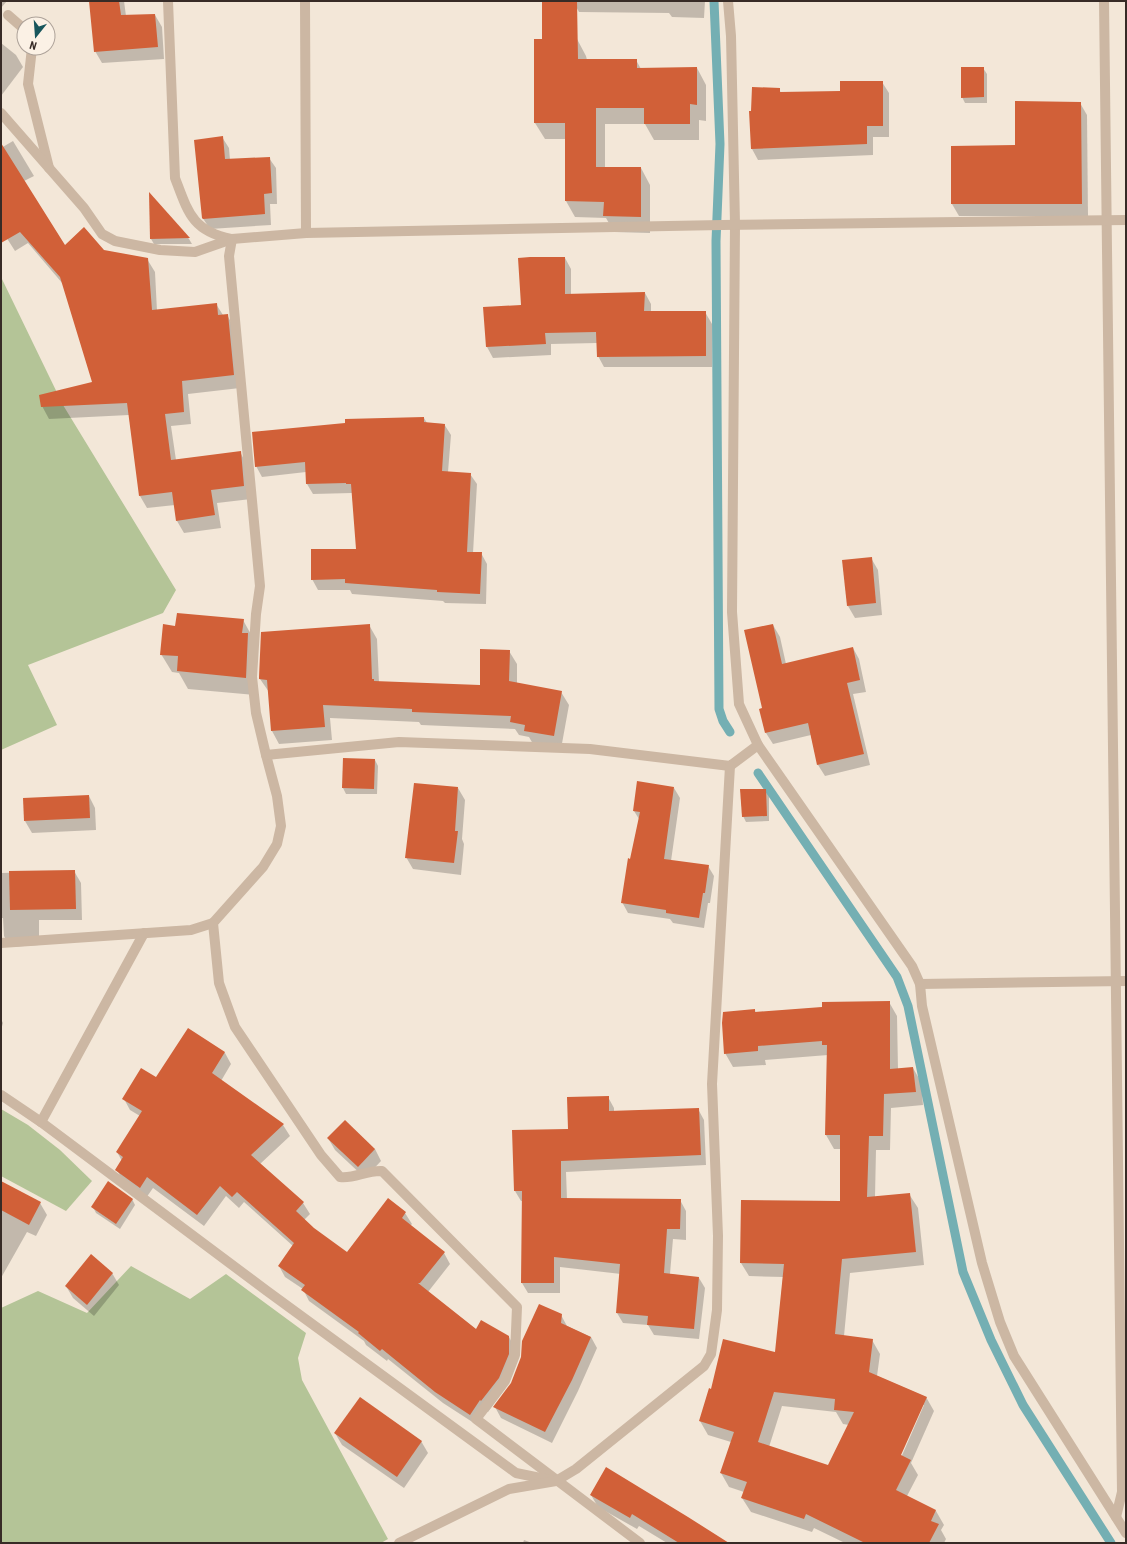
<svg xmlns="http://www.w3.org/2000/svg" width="1127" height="1544" viewBox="0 0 1127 1544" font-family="'Roboto Condensed',sans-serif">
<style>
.green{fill:#b4c497}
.shadow{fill:#0003;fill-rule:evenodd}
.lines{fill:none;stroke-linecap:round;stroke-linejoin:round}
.stream{stroke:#74afb3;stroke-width:9}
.building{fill:#d16038;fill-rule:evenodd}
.service{stroke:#ccb7a3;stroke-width:10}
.minor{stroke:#ccb7a3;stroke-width:10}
</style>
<rect width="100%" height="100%" fill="#f3e7d8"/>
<!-- green -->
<g class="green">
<path d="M1,277L63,405L176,590L163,613L28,665L57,725L1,750Z"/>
<path d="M1,1109L28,1125L60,1150L92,1181L66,1211L1,1176Z"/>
<path d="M131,1266L190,1299L226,1274L306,1333L298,1358L302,1380L388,1539L381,1543H1V1308L38,1291L87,1313Z"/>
</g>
<!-- shadow -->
<g class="shadow">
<path d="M1,1H7L1,8Z"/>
<path d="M90,1H124L126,16L155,15L162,27L164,59L102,63L95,51Z"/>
<path d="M573,1H705L704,18L672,17L669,13L579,12Z"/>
<path d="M577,39L586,56L587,60H636L641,69L697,68L706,85V121L699,120V140H654L645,124H605V168H641L650,185V233L614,232L606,218L575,217L566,201V139H545L535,123Z"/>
<path d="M1,43L16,55L23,67L1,96Z"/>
<path d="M983,68L987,74V103H965L962,97Z"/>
<path d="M882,82L889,93V137H873V155L758,160L752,149L750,112L779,89L781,93L841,92Z"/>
<path d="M1080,103L1087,115L1088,216H959L952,204L1016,146Z"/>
<path d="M222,137L229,148L230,160L269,158L276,168L277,204H270L271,225L210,229L202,217Z"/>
<path d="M13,141L34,176L24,181L65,246L104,251L147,259L155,272L157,311L216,304L223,315H227L234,327L240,388L188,394L191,424L171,426L176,460L240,452L247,465L251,499L217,503L221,528L184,533L177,521L175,505L147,508L140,496L129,415L49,419L42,406L93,383L63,284L28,243L15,251L1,229V148Z"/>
<path d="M150,195L189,239L192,244H154L151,239Z"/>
<path d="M565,258L571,269V295L645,293L651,304V312H705L712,324V367H604L598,356L597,343L551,344V355L493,358L487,347L484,308L522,306Z"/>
<path d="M424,418L427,423L444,424L451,435L448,472L470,474L477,484L473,553H481L487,564L486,604L445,603L443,601L352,594L350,590H318L312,579L358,550L352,493L313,494L307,484L306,472L262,477L256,466Z"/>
<path d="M871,558L878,570L882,615L855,618L848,606Z"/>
<path d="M243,620L253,638L255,695L188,689L179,673L172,672L161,654L176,627Z"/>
<path d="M369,625L377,639L379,682L481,686L509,651L517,664V684L561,692L569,705L561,749L533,744L529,737L519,735L515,729L421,725L419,722L330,718L332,740L279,744L272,731L269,692L260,679Z"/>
<path d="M773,625L780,637L786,664L853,648L859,659L866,692L853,694L870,765L825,776L818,765L811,735L773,744L766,733L761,710L763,709Z"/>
<path d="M375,760L378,766L377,794H346L343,788Z"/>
<path d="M458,788L465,800L462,839L464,844L461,875L413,869L406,857Z"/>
<path d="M674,788L680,798L671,861L708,866L714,876L710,903H708L704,928L673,923L670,919L628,913L622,902L639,819L634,811Z"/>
<path d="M765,790L769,795V821L746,822L743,816Z"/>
<path d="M89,796L95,808L96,830L32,833L25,821Z"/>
<path d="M74,871L81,883L82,920H39V945L10,947L4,936L3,918H1V873Z"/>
<path d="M889,1002L897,1016L898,1069L913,1068L921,1082L923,1105L891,1108L890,1150H876L875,1197L909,1194L918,1208L924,1265L850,1273L844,1336L872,1340L880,1354L877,1376L926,1397L934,1411L911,1463L918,1475L907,1496L936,1511L944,1525L941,1530L946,1539L944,1543H845L814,1528L812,1532L751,1512L742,1498L744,1492L729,1487L721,1473L731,1442L708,1435L700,1421L712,1390L776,1353L783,1277L749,1276L741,1263L841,1202V1149H834L826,1135L828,1055L765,1060L766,1065L733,1067L725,1053L755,1010L756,1013ZM922,1405H924L900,1460L898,1459ZM782,1406L836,1412L843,1424L849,1425L828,1466L769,1447Z"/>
<path d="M1,1019L3,1023L1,1030Z"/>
<path d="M189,1030L225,1053L231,1064L221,1081L283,1125L290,1136L260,1164L303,1203L310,1214L304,1220L314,1229L347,1253L405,1213L412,1224L410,1226L444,1253L450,1264L428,1292L477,1330L509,1337L515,1348L514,1365L505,1389L488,1412L486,1411L477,1425L443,1403L388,1359L387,1361L366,1345L364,1341L309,1301L303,1289L285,1277L279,1266L293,1246L244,1202L239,1208L226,1196L204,1226L153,1188L146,1198L123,1181L117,1170L122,1161L117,1152L140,1116L130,1110L124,1099L157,1078Z"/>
<path d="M608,1097L614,1108V1112L698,1109L704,1120L706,1165L566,1172L567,1199L680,1200L686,1211V1240L673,1239L670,1274L699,1278L705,1288L699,1339L654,1335L648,1325L623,1323L617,1313L621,1274L560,1267V1293H528L522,1283L523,1201H521L515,1191L513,1131L569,1130Z"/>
<path d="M328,1138L375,1149L381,1161L365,1178L335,1150Z"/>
<path d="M1,1182L40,1203L47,1215L36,1236L27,1232L1,1278Z"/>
<path d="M132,1199L135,1205L120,1229L96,1213L93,1207Z"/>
<path d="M112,1273L119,1285L94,1316L73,1298L66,1286Z"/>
<path d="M561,1315L567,1326L591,1337L597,1348L578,1391L552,1443L501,1418L495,1407Z"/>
<path d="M335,1433L421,1441L428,1453L404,1488L342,1445Z"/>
<path d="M591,1495L723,1543H667L639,1526L637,1529L598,1507Z"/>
<path d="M524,1540L532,1543H523Z"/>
</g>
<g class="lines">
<!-- stream -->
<g class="stream">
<path d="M714,1L720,144L716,241L719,709L723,721L730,732"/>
<path d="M758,773L897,977L908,1006L963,1272L991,1340L1023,1405L1111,1543"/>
</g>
</g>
<!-- building -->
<g class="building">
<path d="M89,1H119L121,15L155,14L158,47L94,52Z"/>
<path d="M542,1H577L578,59H637V68L697,67V105L690,104V124H644V108H596V167H641V217L603,216L604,202L565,201V123H534V39H542Z"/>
<path d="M961,67H984V97L961,98Z"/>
<path d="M840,81H883V126H867V144L751,149L749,111H751L752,87L780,88V92L840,91Z"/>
<path d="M1015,101L1081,102L1082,204H951V146L1015,145Z"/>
<path d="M223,136L225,159L270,157L272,193L264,194L265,214L203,219L202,218L194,140Z"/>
<path d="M1,143L65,245L84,227L104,250L148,258L152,310L217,303L218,315L228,314L234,375L182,381L184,412L165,414L171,460L241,451L244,486L211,490L215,515L176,521L172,492L139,496L127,403L41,407L39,395L92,382L60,277L20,232L1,243Z"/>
<path d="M149,192L190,238L150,239Z"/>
<path d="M530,257H565V294L645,292L644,311H706V356L597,357L596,332L545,333L546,344L486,347L483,307L521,305L518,258Z"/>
<path d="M424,417V422L445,424L442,471L471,473L467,552H482L480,594L437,592V590L345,583V579L311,580V549H356L351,484H346V483L306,484L305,462L255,467L252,432L345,423V419Z"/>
<path d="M872,557L876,603L847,606L842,560Z"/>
<path d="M177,613L244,619L242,633H248L246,678L177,671L178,656L160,655L163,624L175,626Z"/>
<path d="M370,624L372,679H374V681L480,685V649L510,650L509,681L562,691L554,736L524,731L525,725L510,722L511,716L412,712V709L323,705L325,727L271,731L267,680L259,679V677L261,632Z"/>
<path d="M773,624L782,664L853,647L860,680L847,683L864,754L817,765L808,723L765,733L759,709L762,708L744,630Z"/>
<path d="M343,758L375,759L374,789L342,788Z"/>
<path d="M637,781L674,787L664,859L709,865L705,893H703L699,918L666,913V910L621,903L628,858L630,859L640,812L633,811Z"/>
<path d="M414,783L458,787L455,831H458L454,863L405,858Z"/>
<path d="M740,789H766L767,816L742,817Z"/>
<path d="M89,795L90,818L24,821L23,798Z"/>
<path d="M75,870L76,909L10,910L9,871Z"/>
<path d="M890,1001V1069L913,1067L916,1092L884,1094L883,1136H869L867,1197L910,1193L916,1252L842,1259L835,1334L873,1339L869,1372L927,1397L901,1455L911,1460L896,1490L936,1510L931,1521L939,1524L929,1543H865L806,1514L804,1519L741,1498L747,1482L720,1473L734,1432L699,1421L709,1388L711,1389L723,1339L775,1352L784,1264L740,1263L741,1200L840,1201V1135H825L827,1045H822V1041L758,1046V1051L724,1054L722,1023L723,1012L755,1009V1012L822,1007V1002ZM774,1392L835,1399L834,1410L854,1412L828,1465L758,1442Z"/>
<path d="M188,1028L225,1052L212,1073L284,1124L251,1155L304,1202L296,1211L314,1228L347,1252L388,1198L406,1212L402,1218L445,1252L420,1283H418L476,1329L481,1320L509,1336V1354L499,1378L481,1401L480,1400L470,1415L435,1392L382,1349L380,1351L358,1333L359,1332L301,1290L305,1285L278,1266L294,1243L237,1192L232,1197L220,1186L197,1215L147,1177L140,1188L115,1170L123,1157L116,1152L142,1111L122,1099L141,1068L156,1077Z"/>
<path d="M609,1096V1111L699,1108L701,1155L561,1161V1198L681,1199L680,1229H667L664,1273L699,1277L694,1329L647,1325L648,1316L616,1313L620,1264L554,1257V1283H521L522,1191H514L512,1130L568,1129L567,1097Z"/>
<path d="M345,1120L375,1149L358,1167L327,1138Z"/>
<path d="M1,1181L41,1202L29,1225L1,1210Z"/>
<path d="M108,1181L133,1199L116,1224L91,1207Z"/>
<path d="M91,1254L113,1273L87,1305L65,1286Z"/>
<path d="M539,1304L562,1314L561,1323L591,1337L572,1380L545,1432L493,1407L511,1383L521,1357L522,1341Z"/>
<path d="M360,1397L422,1441L397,1477L334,1433Z"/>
<path d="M606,1467L688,1517L729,1543H679L632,1514L630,1518L590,1495Z"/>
</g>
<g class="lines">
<!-- service -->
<g class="service">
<path d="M8,15L24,29"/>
<path d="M32,48L28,84L49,168"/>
</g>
<!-- minor -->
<g class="minor">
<path d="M168,1L175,178C188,212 192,231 231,239"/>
<path d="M305,1L306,233"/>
<path d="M728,1L731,36L735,224L732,612L739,704L758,745L912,966L920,984L922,1006L982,1263L1000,1322L1014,1356L1126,1533"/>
<path d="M1104,1L1122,1492L1116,1517"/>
<path d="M1,113L84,208L102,234L115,241L160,250L195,252L232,239L306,233L722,225L1126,220"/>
<path d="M232,239L229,256L260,586L256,614L252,677L256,713L266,755L277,796L281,826L277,844L263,867L213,923L219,983L235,1027L321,1155L340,1177C354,1179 367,1170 382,1171L517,1307L515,1355L505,1381L476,1419L640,1543"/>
<path d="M266,755L399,742L590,749L730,766L758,745"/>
<path d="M1,943L191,930L213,923"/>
<path d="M920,984L1126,981"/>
<path d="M1,1095L41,1122L267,1291L516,1473L550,1480"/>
<path d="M41,1122L144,933"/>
<path d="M399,1543L509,1489L556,1481L576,1469L704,1366L711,1354L717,1310L718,1236L712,1084L730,766"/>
</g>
</g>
<!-- border -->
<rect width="1127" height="1544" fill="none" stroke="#372b26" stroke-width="4"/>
<!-- north arrow -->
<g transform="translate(36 36) rotate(197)"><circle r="19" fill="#fbf1e5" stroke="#ada299"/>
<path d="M0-3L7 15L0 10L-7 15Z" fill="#18565c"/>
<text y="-6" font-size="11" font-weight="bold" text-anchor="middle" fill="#372b26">N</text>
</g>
</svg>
